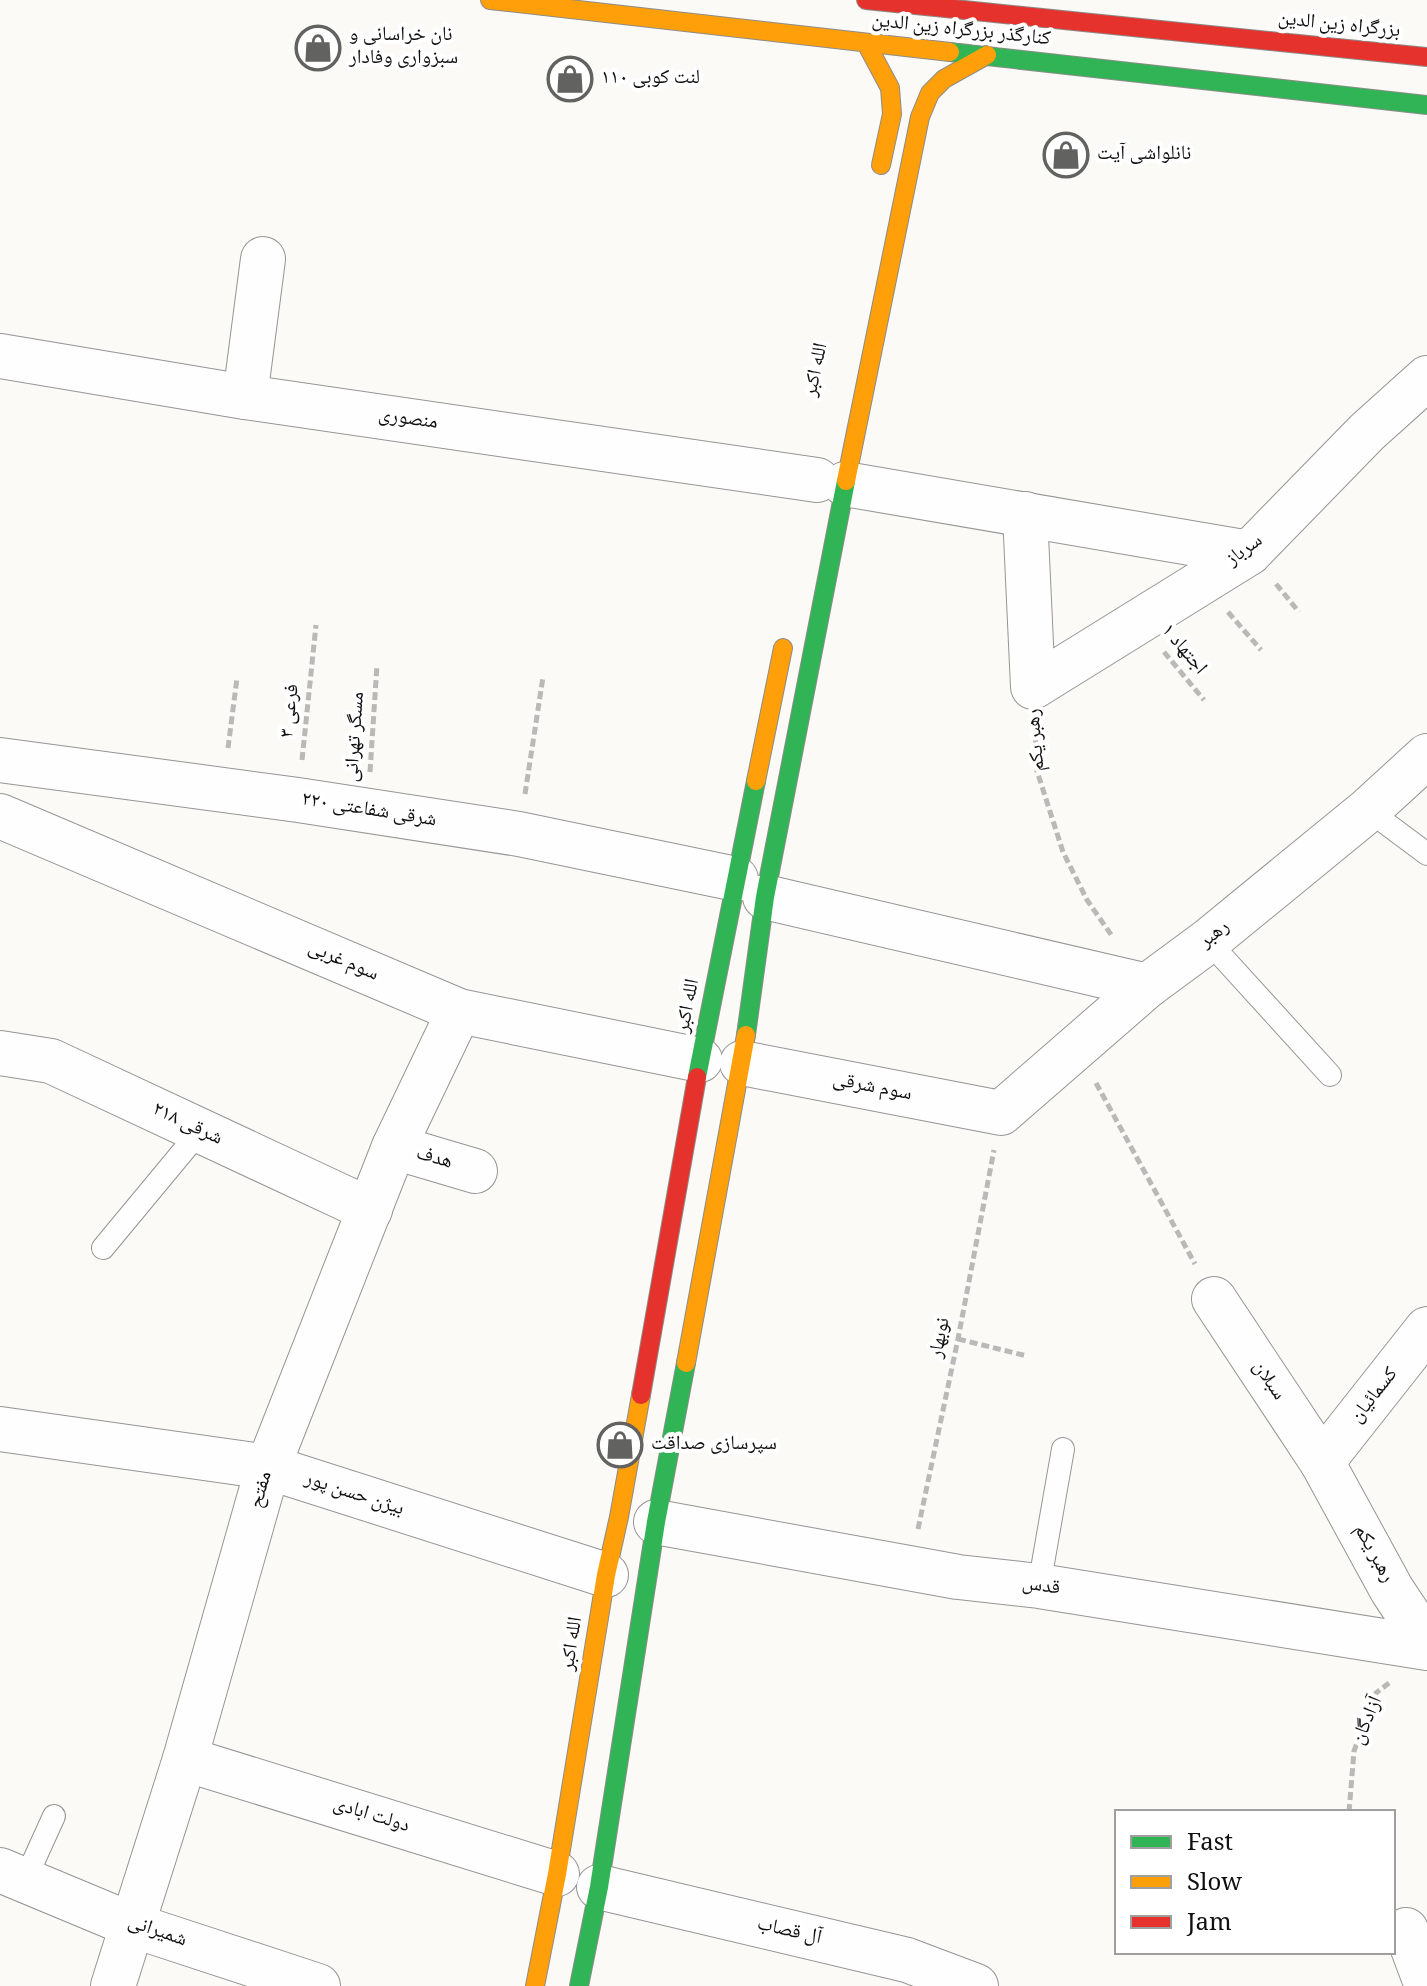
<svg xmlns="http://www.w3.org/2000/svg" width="1427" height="1986" viewBox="0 0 1427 1986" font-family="Georgia,'Noto Naskh Arabic',serif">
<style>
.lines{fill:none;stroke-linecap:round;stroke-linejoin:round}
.lane-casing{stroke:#969594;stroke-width:24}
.street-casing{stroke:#969594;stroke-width:46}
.fast-casing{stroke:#8c8c8a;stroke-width:20}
.slow-casing{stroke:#8c8c8a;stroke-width:20}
.jam-casing{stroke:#8c8c8a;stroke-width:20}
.path{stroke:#b9b9b8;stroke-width:5;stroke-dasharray:8 4;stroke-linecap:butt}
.lane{stroke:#fefefe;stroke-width:22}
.street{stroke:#fefefe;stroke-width:44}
.fast{stroke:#30b455;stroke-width:18}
.slow{stroke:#ff9f0a;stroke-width:18}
.jam{stroke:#e5322d;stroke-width:18}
.labels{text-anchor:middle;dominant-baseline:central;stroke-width:8;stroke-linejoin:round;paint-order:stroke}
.street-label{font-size:20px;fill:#101010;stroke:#fff}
.poi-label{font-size:20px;fill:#101010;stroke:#fff;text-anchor:start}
</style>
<rect width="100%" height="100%" fill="#fbfaf6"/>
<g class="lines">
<!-- lane casing -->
<g class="lane-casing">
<g id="lane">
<path d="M1368,810L1427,854"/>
<path d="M1208,941L1330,1075"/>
<path d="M103,1248L200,1131"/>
<path d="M1039,1586L1063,1449"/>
<path d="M25,1880L54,1816"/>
</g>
</g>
<!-- street casing -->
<g class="street-casing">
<g id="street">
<path d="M0,356L245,397L817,480"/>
<path d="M245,397L263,259"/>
<path d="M845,484L1249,553"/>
<path d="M1025,514L1033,687L1249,553L1367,432L1427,378"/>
<path d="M0,760L298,800L519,834L736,879"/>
<path d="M0,816L459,1011L700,1060"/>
<path d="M765,897L1147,986"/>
<path d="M0,1053L51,1061L370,1210"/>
<path d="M742,1063L1001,1113L1147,986L1208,941L1368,810L1427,756"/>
<path d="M394,1147L475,1171"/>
<path d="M1214,1299L1322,1462L1392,1590L1427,1643"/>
<path d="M0,1429L268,1467L606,1575"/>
<path d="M1322,1462L1427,1329"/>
<path d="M656,1522L958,1577L1039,1586L1427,1648"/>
<path d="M185,1759L557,1874"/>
<path d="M0,1870L132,1925L318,1986"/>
<path d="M599,1887L907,1960L976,1986"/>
<path d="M1406,1930L1427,1986"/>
<path d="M113,1986L185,1759L268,1467L394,1147L459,1011"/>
</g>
</g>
<!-- fast casing -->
<g class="fast-casing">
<g id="fast">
<path d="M950,52L1427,105"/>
<path d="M746,1035L765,897L846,481"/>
<path d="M697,1077L756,781"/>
<path d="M579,1986L599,1887L656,1522L686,1363"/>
</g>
</g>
<!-- slow casing -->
<g class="slow-casing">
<g id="slow">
<path d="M490,0L950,52"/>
<path d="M866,43L890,88L892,114L881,165"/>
<path d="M846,481L920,117L930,93L944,79L987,55"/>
<path d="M756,781L783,648"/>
<path d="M686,1363L746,1035"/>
<path d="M535,1986L557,1874L606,1575L619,1517L641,1395"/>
</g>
</g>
<!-- jam casing -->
<g class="jam-casing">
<g id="jam">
<path d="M866,0L1427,57"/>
<path d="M641,1395L697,1077"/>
</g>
</g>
<!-- path -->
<g class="path">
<path d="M1276,584L1299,612"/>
<path d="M1228,612L1261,650"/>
<path d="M1164,652L1204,700"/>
<path d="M1035,728L1037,771L1063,852L1087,900L1112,936"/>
<path d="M228,748L237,678"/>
<path d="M302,760L316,625"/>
<path d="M370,772L377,665"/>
<path d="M525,794L543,677"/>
<path d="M1096,1083L1195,1264"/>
<path d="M958,1339L1027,1356"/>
<path d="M918,1529L958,1339L994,1150"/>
<path d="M1349,1812L1354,1751L1376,1693L1389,1683"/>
</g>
<!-- lane -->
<use href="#lane" class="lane"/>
<!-- street -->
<use href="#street" class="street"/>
<!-- fast -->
<use href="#fast" class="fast"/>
<!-- slow -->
<use href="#slow" class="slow"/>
<!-- jam -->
<use href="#jam" class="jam"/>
</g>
<!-- icons -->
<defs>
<g id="shop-ring" transform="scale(2.3)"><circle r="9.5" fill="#fff" stroke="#626260" stroke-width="1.5"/><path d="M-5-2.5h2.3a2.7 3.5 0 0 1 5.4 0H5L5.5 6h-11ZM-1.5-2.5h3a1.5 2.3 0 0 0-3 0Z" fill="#626260"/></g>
</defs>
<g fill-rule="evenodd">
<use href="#shop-ring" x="318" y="48"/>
<use href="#shop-ring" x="570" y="79"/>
<use href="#shop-ring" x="1066" y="155"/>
<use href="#shop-ring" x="620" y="1445"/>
</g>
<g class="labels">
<!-- street labels -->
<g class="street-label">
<text transform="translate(1339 26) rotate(6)">بزرگراه زین الدین</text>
<text transform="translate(961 31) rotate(6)">کنارگذر بزرگراه زین الدین</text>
<text transform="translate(817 370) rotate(-78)">الله اکبر</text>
<text transform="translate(408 420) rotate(8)">منصوری</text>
<text transform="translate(1245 551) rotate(-37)">سرباز</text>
<text transform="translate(1183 650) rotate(50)">اجتهاد ۱</text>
<text transform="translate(291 711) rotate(-84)">فرعی ۳</text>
<text transform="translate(356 737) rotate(-86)">مسگر تهرانی</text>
<text transform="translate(1037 740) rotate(-95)">رهبر یکم</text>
<text transform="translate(369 811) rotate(9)">۲۲۰ شرقی شفاعتی</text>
<text transform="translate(1215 935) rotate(-38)">رهبر</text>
<text transform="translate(343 962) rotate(23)">سوم غربی</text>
<text transform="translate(689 1006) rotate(-79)">الله اکبر</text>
<text transform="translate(872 1088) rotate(11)">سوم شرقی</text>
<text transform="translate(187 1125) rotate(25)">۲۱۸ شرقی</text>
<text transform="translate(434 1159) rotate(16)">هدف</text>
<text transform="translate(941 1338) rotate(-79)">نوبهار</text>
<text transform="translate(1268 1381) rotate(56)">سبلان</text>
<text transform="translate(1375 1396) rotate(-52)">کسمائیان</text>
<text transform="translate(262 1490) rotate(-74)">مفتح</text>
<text transform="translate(354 1495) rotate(18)">بیژن حسن پور</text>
<text transform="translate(1373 1554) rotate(61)">رهبر یکم</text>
<text transform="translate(1041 1587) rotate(8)">قدس</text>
<text transform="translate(573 1644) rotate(-81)">الله اکبر</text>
<text transform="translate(1368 1721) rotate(-67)">آزادگان</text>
<text transform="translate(371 1816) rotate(17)">دولت ابادی</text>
<text transform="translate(157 1932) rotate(19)">شمیرانی</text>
<text transform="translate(789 1932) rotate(13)">آل قصاب</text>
</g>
<!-- poi labels -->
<g class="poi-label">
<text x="349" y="36">نان خراسانی و<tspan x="349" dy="23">سبزواری وفادار</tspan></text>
<text x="601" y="79">لنت کوبی ۱۱۰</text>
<text x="1097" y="155">نانلواشی آیت</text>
<text x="651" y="1445">سپرسازی صداقت</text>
</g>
</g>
<!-- legend -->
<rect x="1115" y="1810" width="280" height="144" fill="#ffffff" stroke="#9f9f9f" stroke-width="2"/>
<rect x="1131" y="1836" width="40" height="12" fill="#30b455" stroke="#9f9f9f" stroke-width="2"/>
<text x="1187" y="1850" font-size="24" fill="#101010">Fast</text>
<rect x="1131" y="1876" width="40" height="12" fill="#ff9f0a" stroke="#9f9f9f" stroke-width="2"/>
<text x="1187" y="1890" font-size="24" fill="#101010">Slow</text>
<rect x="1131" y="1916" width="40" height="12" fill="#e5322d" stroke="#9f9f9f" stroke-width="2"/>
<text x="1187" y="1930" font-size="24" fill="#101010">Jam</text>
</svg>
